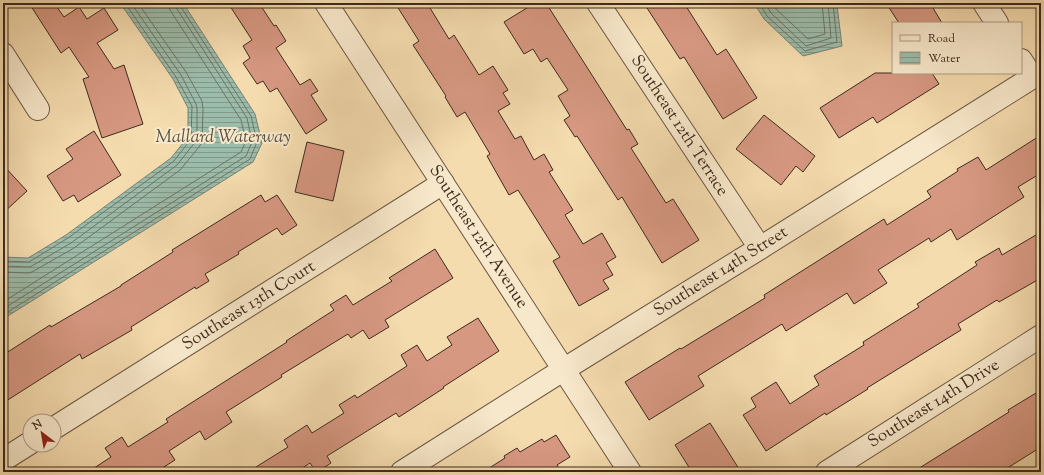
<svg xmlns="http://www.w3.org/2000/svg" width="1044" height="475" viewBox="0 0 1044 475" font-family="'Sorts Mill Goudy',serif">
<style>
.water{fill:url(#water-rules);stroke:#768273}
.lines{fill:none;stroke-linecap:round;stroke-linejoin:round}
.shore{stroke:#6d7464;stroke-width:1}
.building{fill:#d79882;stroke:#3e2b1e}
.minor-casing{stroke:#6c5742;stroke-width:24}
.minor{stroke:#f8e8cb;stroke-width:22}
.labels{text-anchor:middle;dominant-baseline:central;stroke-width:4;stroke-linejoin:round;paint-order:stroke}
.street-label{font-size:17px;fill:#3e2b1e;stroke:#f8e8cb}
.water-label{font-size:18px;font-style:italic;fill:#564f41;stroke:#f8e8cb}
</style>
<defs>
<pattern id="water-rules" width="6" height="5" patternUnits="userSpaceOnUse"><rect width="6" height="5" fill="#9cbcab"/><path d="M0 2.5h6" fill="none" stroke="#81998b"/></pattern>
</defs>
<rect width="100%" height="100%" fill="#f5dcaf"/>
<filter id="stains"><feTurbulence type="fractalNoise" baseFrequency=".005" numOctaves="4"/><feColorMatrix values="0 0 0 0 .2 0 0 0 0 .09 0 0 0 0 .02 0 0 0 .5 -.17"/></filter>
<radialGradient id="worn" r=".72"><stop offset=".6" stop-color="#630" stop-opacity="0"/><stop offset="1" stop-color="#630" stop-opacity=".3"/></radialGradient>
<!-- water -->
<g class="water">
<path d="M120,3H183L255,114L262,143L253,162L3,319V257L28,258L66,235L171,158L188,137V108L173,79Z"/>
<path d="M754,3H836L837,5L842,46L803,56L764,19Z"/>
</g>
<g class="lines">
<!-- shore -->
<g class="shore">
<path d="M759,3L767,16L805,51L837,42L833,3"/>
<path d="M765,3L771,13L806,46L831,38L828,3"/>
<path d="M772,3L776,9L808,39L825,34L822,3"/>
<path d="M3,261L29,262L68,238L174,161L191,139L192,106L176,77L125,3"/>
<path d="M3,266L30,267L71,243L177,165L196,141L197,137V108L196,104L181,75L131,3"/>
<path d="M3,272L28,273L32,272L74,248L180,170L199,147L202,142L203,109L202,101L186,72L138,3"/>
<path d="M3,302L241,152L246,141L241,120L172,13L169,8V3"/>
<path d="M3,309L246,156L252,142L247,118L177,9L175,3"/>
<path d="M3,315L250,159L257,142L251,116L181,7L180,3"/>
</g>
</g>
<!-- building -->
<g class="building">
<path d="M29,3H54L64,17L79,7L87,19L104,8L118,30L97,43L114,69L124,65L143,124L102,138L83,79L89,77L69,47L61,53Z"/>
<path d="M228,3H259L274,26L276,25L286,41L276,48L300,85L310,79L318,91L311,95L327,120L306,134L277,88L270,92L263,81L257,84L243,63L250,58L243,46L252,40Z"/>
<path d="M395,3H427L449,39L454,35L479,75L493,66L508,90L503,93L510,104L498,111L515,139L521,136L534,160L544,154L553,170L549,172L573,210L565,215L583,244L602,233L616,257L606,263L613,275L603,280L609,289L579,306L553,261L560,257L518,190L509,195L487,156L490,154L465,112L457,117L445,97L446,96L413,45L419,41Z"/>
<path d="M535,3H546L627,130L629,129L638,144L631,148L666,203L673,199L699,240L662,263L622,197L618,200L577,136L575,137L564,120L570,116L558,96L568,90L547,58L541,62L533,49L524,54L504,22Z"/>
<path d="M655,3H684L717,55L726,49L757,98L723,119L684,57L680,59L647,8Z"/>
<path d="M886,3H930L942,23H899Z"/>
<path d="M875,73H932L939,84L877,123L873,117L839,138L820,108Z"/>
<path d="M764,115L815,156L803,172L796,166L781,185L736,149Z"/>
<path d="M94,131L121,175L78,202L74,195L63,201L47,176L73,159L66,149Z"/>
<path d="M1041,135V173L1018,187L1024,197L957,240L951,229L931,242L929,238L878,270L887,283L854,304L847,293L786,331L782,324L698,376L704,386L649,420L625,382L680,348L681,349L765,298L764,295L884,219L887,225L931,197L927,191L958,171L957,169L978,157L986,170Z"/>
<path d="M307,142L344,151L333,201L295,192Z"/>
<path d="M3,165L27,191L3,213Z"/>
<path d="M261,195L265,202L277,195L297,225L282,235L277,228L238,252L239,254L205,274L209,281L196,289L195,287L131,327L132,330L82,359L80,354L3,403V355L50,325L51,327L121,286V285L173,252L172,250Z"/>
<path d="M1041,232V278L999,302L997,300L958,324L961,330L867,388L868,389L826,415L825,413L766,451L743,415L756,407L751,398L776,382L790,404L819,385L814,376L864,345L863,342L919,307L917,304L977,265L975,262L999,248L1002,255Z"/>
<path d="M435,249L453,278L385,320L389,327L369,339L363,330L351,338L348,334L281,375L282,377L226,412L232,422L205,440L200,431L169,451L175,460L156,472H88L111,457L105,448L122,437L128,447L168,422L166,419L287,342L286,341L334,310L330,305L346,295L353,305L392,281L389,278Z"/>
<path d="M478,318L499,351L443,387L444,388L399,417L396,413L327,456L331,463L317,472H316L310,463L296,472H248L288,447L284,440L307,425L312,433L344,413L339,405L355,395L357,398L407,366L401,355L417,345L427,361L452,345L447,337Z"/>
<path d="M1041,390V447L1001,472H913L1009,412L1008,410Z"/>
<path d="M710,423L741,472H692L675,445Z"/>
<path d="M556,435L570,457L557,465L562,472H483L505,458L504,456L517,448L520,452L542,439L544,442Z"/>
</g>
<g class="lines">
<!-- minor casing -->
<g class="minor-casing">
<g id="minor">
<path d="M326,3L630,472"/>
<path d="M598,3L760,248"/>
<path d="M984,3L997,23"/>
<path d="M3,54L38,109"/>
<path d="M1021,60L1032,77"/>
<path d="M54,428L443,183"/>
<path d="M3,460L30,443"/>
<path d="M402,472L563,370L760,248L1041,72"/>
<path d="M827,472L1041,336"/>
</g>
</g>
<!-- minor -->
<use href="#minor" class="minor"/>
</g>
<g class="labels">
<!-- street labels -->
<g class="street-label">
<text transform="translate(679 126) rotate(57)">Southeast 12th Terrace</text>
<text transform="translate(478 237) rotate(57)">Southeast 12th Avenue</text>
<text transform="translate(721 272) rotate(-32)">Southeast 14th Street</text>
<text transform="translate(249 306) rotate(-32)">Southeast 13th Court</text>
<text transform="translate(934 404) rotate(-32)">Southeast 14th Drive</text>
</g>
<!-- water labels -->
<g class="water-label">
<text x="223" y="138">Mallard Waterway</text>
</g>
</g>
<!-- margin -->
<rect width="1044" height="475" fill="none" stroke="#f5dcaf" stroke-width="16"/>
<rect x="4" y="4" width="1036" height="467" fill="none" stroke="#3e2b1e" stroke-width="2"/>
<rect x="8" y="8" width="1028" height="459" fill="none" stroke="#3e2b1e"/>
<!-- legend -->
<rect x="892" y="22" width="130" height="52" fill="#f8e8cb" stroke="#ae9c86"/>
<rect x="900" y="35" width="20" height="6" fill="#f8e8cb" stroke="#ae9c86"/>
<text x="928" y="42" font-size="12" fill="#3e2b1e">Road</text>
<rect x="900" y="52" width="20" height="12" fill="url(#water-rules)" stroke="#ae9c86"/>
<text x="928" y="62" font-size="12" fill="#3e2b1e">Water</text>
<!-- north arrow -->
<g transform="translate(42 433) rotate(329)"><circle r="19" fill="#f8e8cb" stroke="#ae9c86"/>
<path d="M0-3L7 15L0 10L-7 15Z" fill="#8f2418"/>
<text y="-6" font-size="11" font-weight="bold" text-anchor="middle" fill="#3e2b1e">N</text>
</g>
<rect width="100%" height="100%" filter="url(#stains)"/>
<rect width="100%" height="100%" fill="url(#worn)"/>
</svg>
